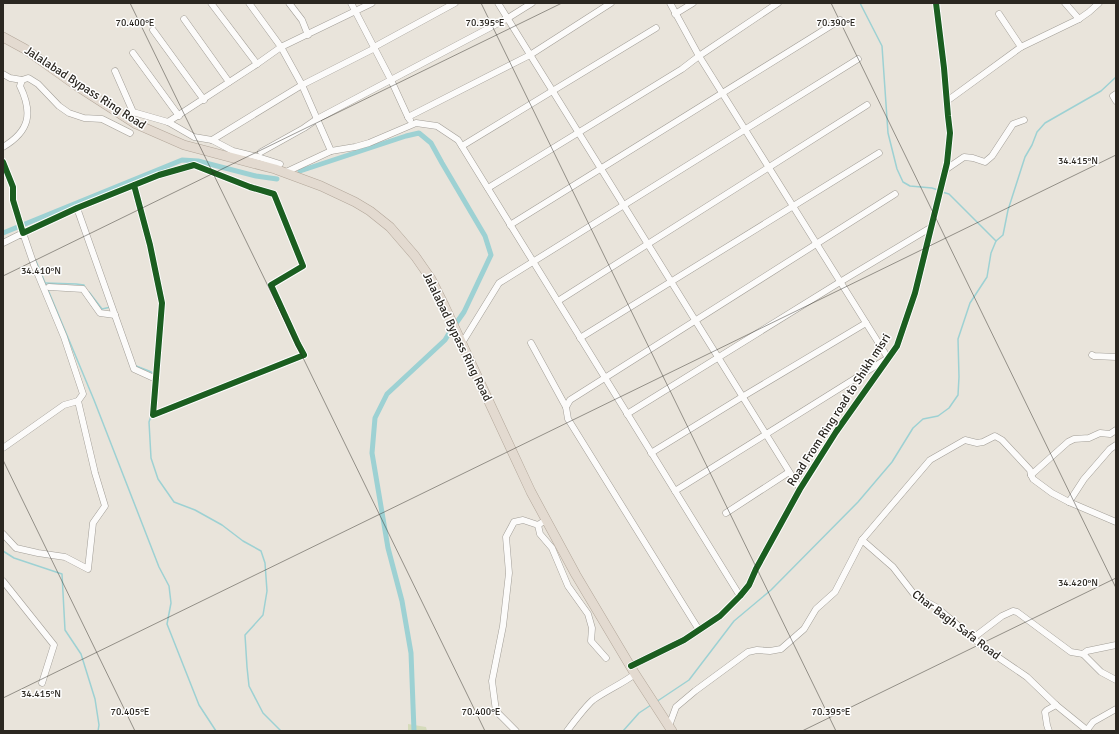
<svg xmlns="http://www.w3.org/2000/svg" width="1119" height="734" viewBox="0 0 1119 734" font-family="Signika,sans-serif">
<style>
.green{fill:#d5dbbb}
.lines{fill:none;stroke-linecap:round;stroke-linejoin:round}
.stream{stroke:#9dd1d3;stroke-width:1.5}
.canal{stroke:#9dd1d3;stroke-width:5}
.minor-casing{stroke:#a29e97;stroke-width:7}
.highway-casing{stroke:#b2a699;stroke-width:10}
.minor{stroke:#fcfbfa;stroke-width:6}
.highway{stroke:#e3dad0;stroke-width:9}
.cycleway-casing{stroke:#fff;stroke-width:8}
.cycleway{stroke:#1b5e20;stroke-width:6}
.ticks{fill:none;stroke:#2b2721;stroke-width:1;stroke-opacity:0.45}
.labels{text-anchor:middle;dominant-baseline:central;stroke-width:3;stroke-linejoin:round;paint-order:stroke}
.street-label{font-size:12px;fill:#2b2721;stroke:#fff}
.ticks-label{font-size:10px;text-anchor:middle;fill:#2b2721;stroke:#fff;stroke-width:3;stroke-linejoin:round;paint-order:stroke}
</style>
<rect width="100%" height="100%" fill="#e9e4db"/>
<!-- green -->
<path class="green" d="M408,724L426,727L427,731H408Z"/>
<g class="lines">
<!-- stream -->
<g class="stream">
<path d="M860,3L882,46L888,133L897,169L903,182L910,186L932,188L938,190"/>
<path d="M942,192L949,194L996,241"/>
<path d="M36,261L94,400L159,567L169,586L171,603L167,624L199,705L216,731"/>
<path d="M45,283L76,284L84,285L85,288"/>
<path d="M89,292L102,309L111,307"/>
<path d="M135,365L136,366L149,371L155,374"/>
<path d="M151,416L149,422L151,458L158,479L174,502L195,510L222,525L243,541L261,551L265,563L267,591L263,615L245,635L247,667L249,686L263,713L281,731"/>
<path d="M3,551L14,558L62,574L65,630L81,654L95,699L99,725L98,731"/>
<path d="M656,702L689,680L734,621L771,590L858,502L892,462L913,428L923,419L938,416L949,408L958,395L959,377L958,339L970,303L987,277L991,253L996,241L1003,235L1008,210L1025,157L1032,145L1037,132L1045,123L1101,91L1116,77"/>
<path d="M623,731L639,713L651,705"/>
</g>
<!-- canal -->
<g class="canal">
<path d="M300,171L406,136L419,133L431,143L442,163L485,236L491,255L464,312L457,322"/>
<path d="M3,233L182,160L198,161L256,176L277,179"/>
<path d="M414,731L411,653L402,601L388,548L372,453L375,418L387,394L445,340L451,330"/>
</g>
<!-- minor casing -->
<g class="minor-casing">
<g id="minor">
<path d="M211,3L257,64"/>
<path d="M249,3L281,47L302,85L331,151"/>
<path d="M289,3L302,20L308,35"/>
<path d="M351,3L391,80L408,117L410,120"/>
<path d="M498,3L800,489"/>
<path d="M670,3L699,56L888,358L675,491"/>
<path d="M1065,3L1079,19"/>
<path d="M675,14L693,3"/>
<path d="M999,14L1021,47"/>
<path d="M184,19L229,82"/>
<path d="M153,30L204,100"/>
<path d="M133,53L179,116"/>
<path d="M115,71L133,112L168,122L194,137L212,140L233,151L258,157L280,164L275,169"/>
<path d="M3,74L10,78L22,80L28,78L30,79L38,84L59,106L69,113L84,118L102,119L130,133"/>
<path d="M1116,94L1113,96L1116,101"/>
<path d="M947,101L1021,47L1079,19L1089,12L1099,3"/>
<path d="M408,117L530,55L611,3"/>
<path d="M168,122L257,64L281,47L372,3"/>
<path d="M212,140L302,85L375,48L376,46L455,3"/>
<path d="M462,146L656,28"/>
<path d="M3,147C30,131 33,113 20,86L22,80"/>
<path d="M261,152L304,128L317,119L508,18L532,3"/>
<path d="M3,162L13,187V200L23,233L77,208L159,175L194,165L250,187L274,194L303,266L271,285L298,344L304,355L153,415L162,303L150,245L134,185"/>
<path d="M945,170L964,157L973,158L985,162L992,156L1013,124L1024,120"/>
<path d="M284,173L331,151L355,147L369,143L416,123L437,126L458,140L740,596"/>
<path d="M488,188L682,69L699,56L778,3"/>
<path d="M77,208L134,369L156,379"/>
<path d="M510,225L840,20"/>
<path d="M3,243L23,233L34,265L64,337L83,394L78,401L95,473L105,506L93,523L88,569L65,557L38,553L16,548L3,534"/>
<path d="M49,287L83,289L100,313L115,315"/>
<path d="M558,301L867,105"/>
<path d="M580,338L879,153"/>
<path d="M462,343L499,283L858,59"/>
<path d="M531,343L566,407"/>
<path d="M1092,355L1094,356L1116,357"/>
<path d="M627,414L840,282L930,228"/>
<path d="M3,448L64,405L78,401"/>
<path d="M651,453L742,397L866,323"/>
<path d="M1031,475L1068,442L1074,439L1089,438L1100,433L1110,434L1116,430"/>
<path d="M1069,502L1084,479L1110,449L1116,445"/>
<path d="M726,513L789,472"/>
<path d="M538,525L540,534L552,548L568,586L588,614L592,628L591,641L606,658"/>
<path d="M862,540L930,460L965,440L977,443L983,442L995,436L1002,440L1030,470L1031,475L1033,479L1052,493L1069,502L1116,522"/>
<path d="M3,581L54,645L42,683"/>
<path d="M699,630L568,419L566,407L570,400L895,194"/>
<path d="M973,638L1002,616L1013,611L1017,612L1071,652L1083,654L1101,672L1116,680"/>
<path d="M1083,654L1087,651L1116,645"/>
<path d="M631,666L684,640L720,616L740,596L749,585L756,569L800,489L836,432L897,346L915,293L947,163L950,133L948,116L944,68L936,3"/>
<path d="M669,726L676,707L695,691L748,652L757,650L770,651L781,649L804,629L816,609L835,592L862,540L893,567L913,593L921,599L936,607L986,649L1027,677L1056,705L1088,731"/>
<path d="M1087,730L1093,722L1116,709"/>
<path d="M516,731L496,711L492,681L503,626L509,573L506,537L514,522L523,520L538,525L546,520"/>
<path d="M567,731C573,723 586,706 593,700C607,690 622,684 635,674"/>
<path d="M1049,731L1047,725L1045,712L1047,710L1056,705"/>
</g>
</g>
<!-- highway casing -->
<g class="highway-casing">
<path id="highway" d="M3,37L25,49L77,86L136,124L184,145L275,169L321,186L355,202L370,211L390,227L415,256L431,279L444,305L531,492L576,575L635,674L672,731"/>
</g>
<!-- minor -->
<use href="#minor" class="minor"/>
<!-- highway -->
<use href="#highway" class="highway"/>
<!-- cycleway casing -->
<g class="cycleway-casing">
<g id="cycleway">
<path d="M3,162L13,187V200L23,233L77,208L159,175L194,165L250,187L274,194L303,266L271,285L298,344L304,355L153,415L162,303L150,245L134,185"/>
<path d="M631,666L684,640L720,616L740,596L749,585L756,569L800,489L836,432L897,346L915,293L947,163L950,133L948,116L944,68L936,3"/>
</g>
</g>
<!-- cycleway -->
<use href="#cycleway" class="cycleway"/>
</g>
<!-- ticks -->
<path class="ticks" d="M130,3L485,731M481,3L836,731M831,3L1116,588M3,276L562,3M3,460L135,731M3,698L1116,155M802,731L1116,578"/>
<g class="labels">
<!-- street labels -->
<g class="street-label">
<text transform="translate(85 88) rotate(33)">Jalalabad Bypass Ring Road</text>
<text transform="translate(457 337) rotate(64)">Jalalabad Bypass Ring Road</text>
<text transform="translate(839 410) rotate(-57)">Road From Ring road to Shikh misri</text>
<text transform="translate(956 625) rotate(37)">Char Bagh Safa Road</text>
</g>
</g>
<g class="ticks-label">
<text x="135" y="26">70.400°E</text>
<text x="485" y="26">70.395°E</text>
<text x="836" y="26">70.390°E</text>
<text x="1078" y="164">34.415°N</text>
<text x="41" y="274">34.410°N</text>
<text x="1078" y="586">34.420°N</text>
<text x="41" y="697">34.415°N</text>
<text x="130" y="715">70.405°E</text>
<text x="481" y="715">70.400°E</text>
<text x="831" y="715">70.395°E</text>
</g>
<!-- border -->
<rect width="1119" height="734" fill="none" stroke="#2b2721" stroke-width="8"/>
</svg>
